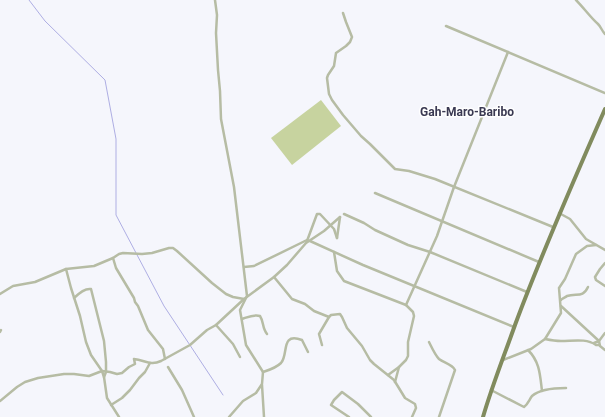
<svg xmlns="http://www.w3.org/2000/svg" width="605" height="417" viewBox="0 0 605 417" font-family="Roboto,sans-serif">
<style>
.grass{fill:#c7d39f}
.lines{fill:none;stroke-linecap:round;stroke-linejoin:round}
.stream{stroke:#aeaee3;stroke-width:1}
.minor{stroke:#b6bca4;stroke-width:2.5}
.primary{stroke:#818b5e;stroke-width:4}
.labels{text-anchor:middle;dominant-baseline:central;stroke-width:3;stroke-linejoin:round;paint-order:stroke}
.neighbourhood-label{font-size:12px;font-weight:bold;fill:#3a3952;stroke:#fff}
</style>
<rect width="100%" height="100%" fill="#f5f6fc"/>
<!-- grass -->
<path class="grass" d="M321,100L341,126L292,165L271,138Z"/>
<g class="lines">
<!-- stream -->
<path class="stream" d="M29,0L45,21L105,80L116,139V215L164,306L223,395"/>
<!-- minor -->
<g class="minor">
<path d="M215,0L217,15L216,33L218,70L220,91L221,119L234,187L247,296L240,310L246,345L263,372L262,384L256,393L243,401L229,417"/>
<path d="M576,0C584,8 590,17 598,24C601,27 602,31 605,34"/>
<path d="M343,13L346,22L352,37L350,42L346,46L336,53L334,66L328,75L327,78L329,94L332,100L343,115L361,136L370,144L395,169L409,171L435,179L553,227"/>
<path d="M446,26L605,93"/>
<path d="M375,193L539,262"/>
<path d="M559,213L570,219L586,239L605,250"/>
<path d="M344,214L364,223L375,230L408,245L430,252L527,292"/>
<path d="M337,238L340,217"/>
<path d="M307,241L317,214H320L334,229L337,238"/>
<path d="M310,241L363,265L514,327"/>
<path d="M334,252L337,271L344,281L406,305L413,312L414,316L408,342V356L406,360L399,367L395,382"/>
<path d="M113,258L116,268L134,298L135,302L138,306L148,330L163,349L165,359"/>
<path d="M605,263L600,269L595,277L596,280L605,286"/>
<path d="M244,267L254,266L307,240"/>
<path d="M66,269L71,288L80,316L86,342L91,355L102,371L104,377L107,398L119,417"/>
<path d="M274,277L292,299L305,304L314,311L329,317"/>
<path d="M0,294L13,286L35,282L66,269L94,266L113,258L119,254L123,253L142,254L152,253L169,248H173L177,251L212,283L226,294L233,297L244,299L274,277L287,265L306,243L324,231L340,217"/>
<path d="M74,298C78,294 85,288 91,289L104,341L106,362V372L104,377"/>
<path d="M561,300C561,299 566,297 567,296C577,293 583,298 588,287"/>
<path d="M406,305L437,236L454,187L508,52"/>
<path d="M561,306L599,341L605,333"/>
<path d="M242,319C248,317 254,314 260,316C264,322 262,328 267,334"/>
<path d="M216,325L233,344L240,357"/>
<path d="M0,332L1,330"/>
<path d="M545,339C550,340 556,341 561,341C573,341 586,338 596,345H599"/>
<path d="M429,342C432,348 435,355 439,359C444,363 452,364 455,370L439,417"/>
<path d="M594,343L599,341L600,346L605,350"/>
<path d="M322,345L319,334L329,317L331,315L340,314L342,317L347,328L362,346L370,360L374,364L394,380L405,398L415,404L416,408L412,417"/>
<path d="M528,350C540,362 540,375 542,391"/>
<path d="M503,360L531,349L545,339L561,313L559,288L565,279L576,254L587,246L596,245"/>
<path d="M168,367L182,390L194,417"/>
<path d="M263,372C269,370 276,368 281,363C289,354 280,332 302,340L308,352"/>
<path d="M388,375L399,367"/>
<path d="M262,385L264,417"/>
<path d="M491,390L524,407C528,404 529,400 532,396C540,389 556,388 566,388"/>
<path d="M0,401L17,387L25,382L38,378L64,374H74L89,376L102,371L110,372L117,374L122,373L129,367L135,364L134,359C145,360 150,366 161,361L190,345L207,330L216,325L244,299"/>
<path d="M111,405L122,398L130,390L139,378L145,372L150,363"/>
<path d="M349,417L331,405L334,400L342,392L358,404L371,417"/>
</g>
<!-- primary -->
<path class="primary" d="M483,417C492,386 504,356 515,325C542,252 574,180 605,109"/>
</g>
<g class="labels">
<!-- neighbourhood labels -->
<g class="neighbourhood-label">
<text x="467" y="112">Gah-Maro-Baribo</text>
</g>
</g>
</svg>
